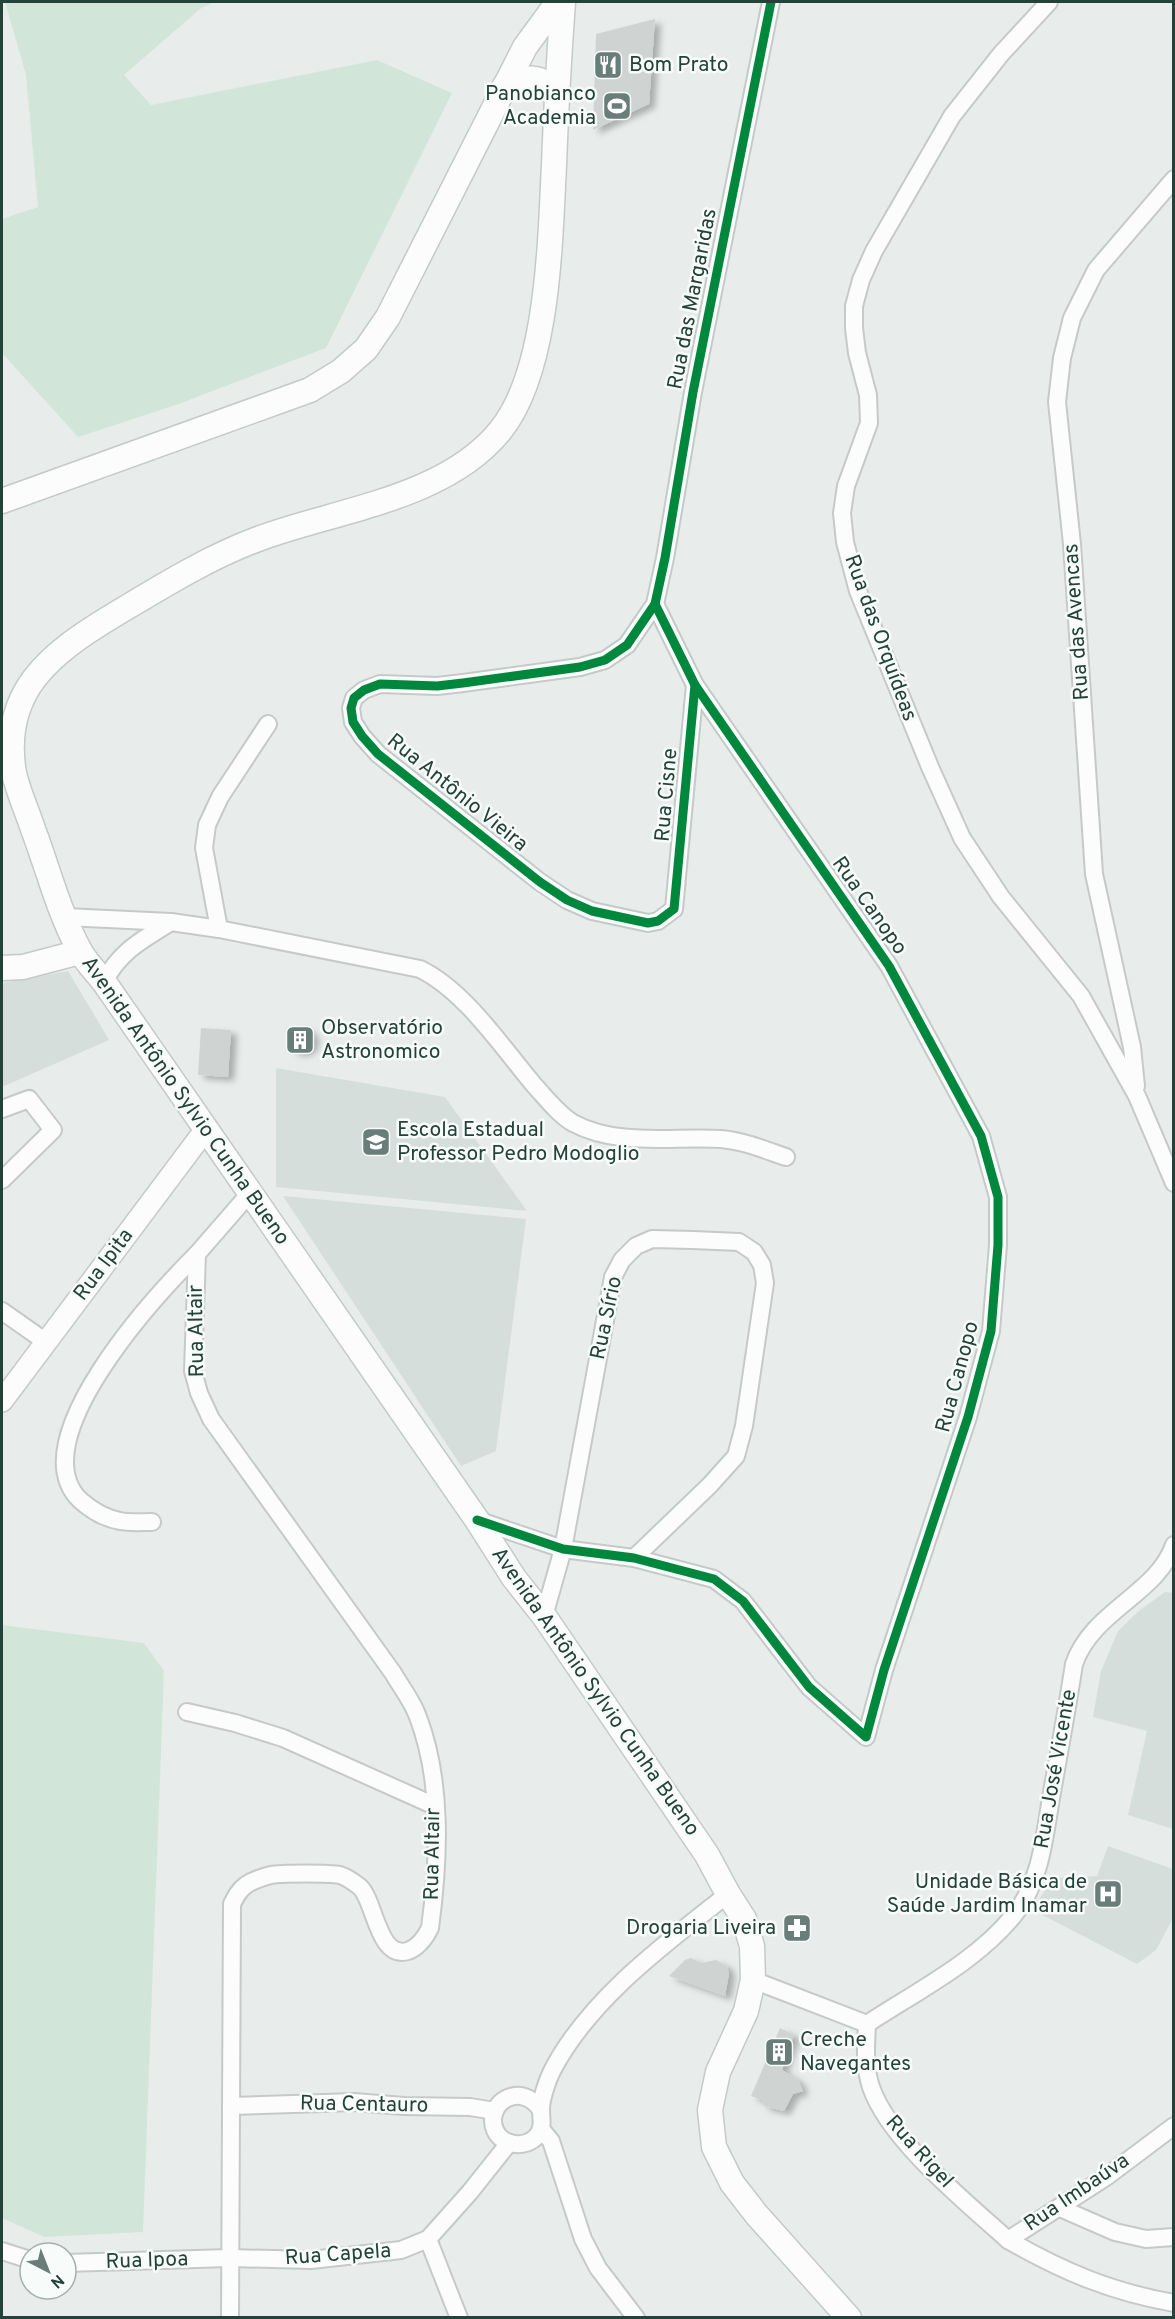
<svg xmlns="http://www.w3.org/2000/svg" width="1175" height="2319" viewBox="0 0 1175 2319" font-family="Overpass,sans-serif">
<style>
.built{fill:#d6dedb}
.green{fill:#d1e6d8}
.building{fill:#cfd4d2;filter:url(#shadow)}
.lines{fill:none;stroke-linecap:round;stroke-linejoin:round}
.minor-casing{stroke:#c5cac8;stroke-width:20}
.tertiary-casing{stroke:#c5cac8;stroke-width:24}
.secondary-casing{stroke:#c3cbc8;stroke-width:27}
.minor{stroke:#fcfcfc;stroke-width:16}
.tertiary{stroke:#fcfcfc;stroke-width:21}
.secondary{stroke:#fcfcfc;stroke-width:24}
.cycleway-casing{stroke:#f7fbf9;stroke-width:13}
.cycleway{stroke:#00873e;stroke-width:9}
.labels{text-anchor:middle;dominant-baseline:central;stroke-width:5;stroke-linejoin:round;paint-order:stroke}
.poi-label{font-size:21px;fill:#24423a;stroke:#f7fbf9;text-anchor:start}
.street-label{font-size:21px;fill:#24423a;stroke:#f7fbf9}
</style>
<defs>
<filter id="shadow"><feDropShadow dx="6" dy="4" stdDeviation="3" flood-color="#0004"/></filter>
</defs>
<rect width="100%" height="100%" fill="#e8edeb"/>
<!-- built -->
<g class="built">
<path d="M68,971L109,1040L2,1087V983Z"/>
<path d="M276,1068L445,1097L527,1211L276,1187Z"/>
<path d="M283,1196L526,1219L496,1451L461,1466Z"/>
<path d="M1165,1592L1174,1593L1173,1829L1128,1815L1147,1731L1093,1717L1101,1671L1118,1631L1140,1610Z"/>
<path d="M1108,1846L1173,1869V1918L1156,1950L1137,1964L1033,1910L1052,1878L1097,1876Z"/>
</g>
<!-- green -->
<g class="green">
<path d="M5,2H214L200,9L124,75L151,105L377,60L452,93L326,348L176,405L78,437L2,353V219L38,207L26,75Z"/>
<path d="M2,1625L144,1643L164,1671L143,2232L44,2237L2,2218Z"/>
</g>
<!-- building -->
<g class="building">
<path d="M655,19L649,104L593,130L596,34Z"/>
<circle cx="300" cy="1039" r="13"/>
<path d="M201,1028L231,1030L228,1077L198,1075Z"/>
<path d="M691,1958L701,1963L716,1960L727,1966L729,1974L725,1996L669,1976L685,1960Z"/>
<path d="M780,2028L794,2035L782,2070L798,2080L803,2091L793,2094L784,2111L764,2106L762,2100L751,2096Z"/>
</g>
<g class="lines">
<!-- minor casing -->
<g class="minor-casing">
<g id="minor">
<path d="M1049,2L1001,54L952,116L874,251L861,280L854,306V328L857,353L868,395L869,423L846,486L842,513L845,542L858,591L930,767L962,838L1001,897L1081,996L1137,1096L1174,1183"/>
<path d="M695,685L674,909L658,921L648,923L592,911L567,900L540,882L378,754L362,736L353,722L351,708L354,698L364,690L380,684L437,686L463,683L580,667L605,660L627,645L655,604L665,558L693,392L771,2"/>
<path d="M65,917L171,922L219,929L420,969C465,991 502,1047 534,1085C546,1098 558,1114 573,1123C618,1147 672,1136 721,1139C744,1141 765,1150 786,1157"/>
<path d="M219,929L204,848L207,825L220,797L268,724"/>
<path d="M104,982C120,951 142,940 171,922"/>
<path d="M1136,1086L1132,1047L1094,874L1072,544L1057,402L1062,358L1072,318L1096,270L1174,179"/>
<path d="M2,1109L29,1099L53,1130L2,1180"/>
<path d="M2,1311L46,1342"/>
<path d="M477,1520L563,1549L634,1558L714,1579L743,1601L809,1687L866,1737L884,1670L968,1417L991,1331L998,1245V1197L981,1136L889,966L695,685L655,604"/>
<path d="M152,1522C141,1522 130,1523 120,1521C104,1518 91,1510 80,1500C20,1441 156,1295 197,1254"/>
<path d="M544,1616L563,1549L613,1277L622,1260L636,1246L652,1239L693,1240L739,1242L754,1252L762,1265L765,1283L744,1426L736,1456L710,1485L634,1558"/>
<path d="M187,1712L235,1723L283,1738L435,1806"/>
<path d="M753,1980L867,2024C866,2045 864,2067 871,2087C889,2140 966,2202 1008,2240"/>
<path d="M867,2024C917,1991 976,1962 1014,1915C1044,1878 1045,1826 1054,1781C1061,1742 1068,1703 1074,1664C1092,1611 1157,1594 1174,1545"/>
<path d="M232,2106L354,2102L404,2106L470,2107L495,2111"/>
<path d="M541,2110C521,2080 484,2103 495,2130C502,2146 525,2149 537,2136C544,2127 541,2120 541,2110C541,2099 547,2081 552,2071C589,1999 666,1943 728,1894"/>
<path d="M1174,2126L1106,2177L1008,2240C1062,2271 1111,2292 1174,2303"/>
<path d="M541,2129L551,2141L583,2239L598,2268L636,2318"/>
<path d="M1060,2208L1115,2232L1146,2239L1174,2237"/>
<path d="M428,2239L459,2318"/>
<path d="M2,2251L30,2260"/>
<path d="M66,2263L229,2258L311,2260L401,2250L428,2239L470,2192L509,2143"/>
<path d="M230,2318L232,1904C236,1896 239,1890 246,1885C252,1881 263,1877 271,1875C281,1873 330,1873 340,1875C346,1877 355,1883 360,1887C375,1901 378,1960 408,1951C419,1947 425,1938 430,1928C439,1860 443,1783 418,1717C413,1702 401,1687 393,1673L211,1419L199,1393L193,1371L197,1254L250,1193"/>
</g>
</g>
<!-- tertiary casing -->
<g class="tertiary-casing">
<path id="tertiary" d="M2,1401L206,1129"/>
</g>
<!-- secondary casing -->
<g class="secondary-casing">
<g id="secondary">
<path d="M563,2C559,56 556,111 554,165C550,240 549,371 500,431C445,499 335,510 258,539C207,558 161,587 114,615C51,653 0,691 14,773C18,791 27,811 33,829C48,869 59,913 80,951C86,962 96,972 104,982L477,1520L514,1578L544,1616L707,1855L728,1894L744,1919L752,1946L753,1980L746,2011L718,2072L710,2110L714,2147L732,2183L756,2214L849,2318"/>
<path d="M504,87C529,76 535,74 557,91"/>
<path d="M2,501L310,390L341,371L366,349L388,317L525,47L558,2"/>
<path d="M2,968L23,967L80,952"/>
</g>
</g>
<!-- minor -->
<use href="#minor" class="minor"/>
<!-- tertiary -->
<use href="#tertiary" class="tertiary"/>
<!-- secondary -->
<use href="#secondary" class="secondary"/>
<!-- cycleway casing -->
<g class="cycleway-casing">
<g id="cycleway">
<path d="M695,685L674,909L658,921L648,923L592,911L567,900L540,882L378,754L362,736L353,722L351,708L354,698L364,690L380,684L437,686L463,683L580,667L605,660L627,645L655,604L665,558L693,392L771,2"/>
<path d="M477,1520L563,1549L634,1558L714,1579L743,1601L809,1687L866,1737L884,1670L968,1417L991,1331L998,1245V1197L981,1136L889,966L695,685L655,604"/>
</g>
</g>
<!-- cycleway -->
<use href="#cycleway" class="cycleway"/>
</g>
<!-- icons -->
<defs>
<g id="restaurant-square" transform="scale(1.5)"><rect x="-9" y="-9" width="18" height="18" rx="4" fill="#697e78" stroke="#f7fbf9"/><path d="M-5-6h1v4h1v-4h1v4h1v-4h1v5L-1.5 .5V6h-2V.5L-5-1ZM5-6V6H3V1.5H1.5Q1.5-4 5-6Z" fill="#fff"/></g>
<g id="stadium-square" transform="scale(1.5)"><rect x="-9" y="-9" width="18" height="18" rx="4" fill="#697e78" stroke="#f7fbf9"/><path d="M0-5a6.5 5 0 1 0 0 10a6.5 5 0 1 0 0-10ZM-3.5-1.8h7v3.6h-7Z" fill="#fff"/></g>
<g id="building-square" transform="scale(1.5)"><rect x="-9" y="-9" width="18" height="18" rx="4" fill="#697e78" stroke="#f7fbf9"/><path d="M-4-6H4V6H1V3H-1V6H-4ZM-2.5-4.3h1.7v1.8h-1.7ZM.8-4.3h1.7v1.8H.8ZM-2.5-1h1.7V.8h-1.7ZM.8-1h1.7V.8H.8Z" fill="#fff"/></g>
<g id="school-square" transform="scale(1.5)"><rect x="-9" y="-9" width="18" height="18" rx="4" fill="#697e78" stroke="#f7fbf9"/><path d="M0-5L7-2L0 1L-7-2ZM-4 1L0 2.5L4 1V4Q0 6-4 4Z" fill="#fff"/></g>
<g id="hospital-square" transform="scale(1.5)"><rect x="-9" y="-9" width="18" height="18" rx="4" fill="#697e78" stroke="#f7fbf9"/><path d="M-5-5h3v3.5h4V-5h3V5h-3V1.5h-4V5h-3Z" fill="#fff"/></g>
<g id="pharmacy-square" transform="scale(1.5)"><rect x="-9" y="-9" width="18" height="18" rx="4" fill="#697e78" stroke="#f7fbf9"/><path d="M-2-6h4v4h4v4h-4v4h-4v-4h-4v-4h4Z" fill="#fff"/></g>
</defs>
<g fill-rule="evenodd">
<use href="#restaurant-square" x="608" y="65"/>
<use href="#stadium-square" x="617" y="106"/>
<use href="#building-square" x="300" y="1040"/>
<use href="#school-square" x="376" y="1142"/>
<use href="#hospital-square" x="1108" y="1894"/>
<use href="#pharmacy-square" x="797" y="1928"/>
<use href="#building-square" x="779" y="2052"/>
</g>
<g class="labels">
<!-- poi labels -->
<g class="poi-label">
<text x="629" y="65">Bom Prato</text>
<text x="596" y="94" text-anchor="end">Panobianco<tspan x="596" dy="24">Academia</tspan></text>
<text x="321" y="1028">Observatório<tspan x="321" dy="24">Astronomico</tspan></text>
<text x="397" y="1130">Escola Estadual<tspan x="397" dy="24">Professor Pedro Modoglio</tspan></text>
<text x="1087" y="1882" text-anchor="end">Unidade Básica de<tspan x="1087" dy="24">Saúde Jardim Inamar</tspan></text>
<text x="776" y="1928" text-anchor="end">Drogaria Liveira</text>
<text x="800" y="2040">Creche<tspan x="800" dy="24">Navegantes</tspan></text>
</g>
<!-- street labels -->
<g class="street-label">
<text transform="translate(693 299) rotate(-79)">Rua das Margaridas</text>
<text transform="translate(1077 622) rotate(-94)">Rua das Avencas</text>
<text transform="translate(880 638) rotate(70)">Rua das Orquídeas</text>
<text transform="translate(457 793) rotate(39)">Rua Antônio Vieira</text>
<text transform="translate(667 795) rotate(-85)">Rua Cisne</text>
<text transform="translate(869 906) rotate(55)">Rua Canopo</text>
<text transform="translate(185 1101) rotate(55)">Avenida Antônio Sylvio Cunha Bueno</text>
<text transform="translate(104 1265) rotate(-53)">Rua Ipita</text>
<text transform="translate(607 1318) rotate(-78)">Rua Sírio</text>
<text transform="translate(197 1331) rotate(-91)">Rua Altair</text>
<text transform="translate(958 1377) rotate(-75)">Rua Canopo</text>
<text transform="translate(595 1692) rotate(55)">Avenida Antônio Sylvio Cunha Bueno</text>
<text transform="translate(1056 1769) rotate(-80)">Rua José Vicente</text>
<text transform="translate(433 1854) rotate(-89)">Rua Altair</text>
<text transform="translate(364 2105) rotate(1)">Rua Centauro</text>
<text transform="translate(919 2152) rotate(48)">Rua Rigel</text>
<text transform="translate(1077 2193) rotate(-34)">Rua Imbaúva</text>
<text transform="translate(338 2255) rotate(-4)">Rua Capela</text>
<text transform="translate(147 2261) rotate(-2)">Rua Ipoa</text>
</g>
</g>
<!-- border -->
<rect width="1175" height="2319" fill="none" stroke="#24423a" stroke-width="6"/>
<!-- north arrow -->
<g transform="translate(48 2271) rotate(138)"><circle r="28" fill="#f7fbf9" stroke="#a3b1ad" stroke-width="1.5"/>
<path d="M0-4.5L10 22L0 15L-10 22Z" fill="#697e78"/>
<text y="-9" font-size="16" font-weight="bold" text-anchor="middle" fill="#24423a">N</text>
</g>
</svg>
